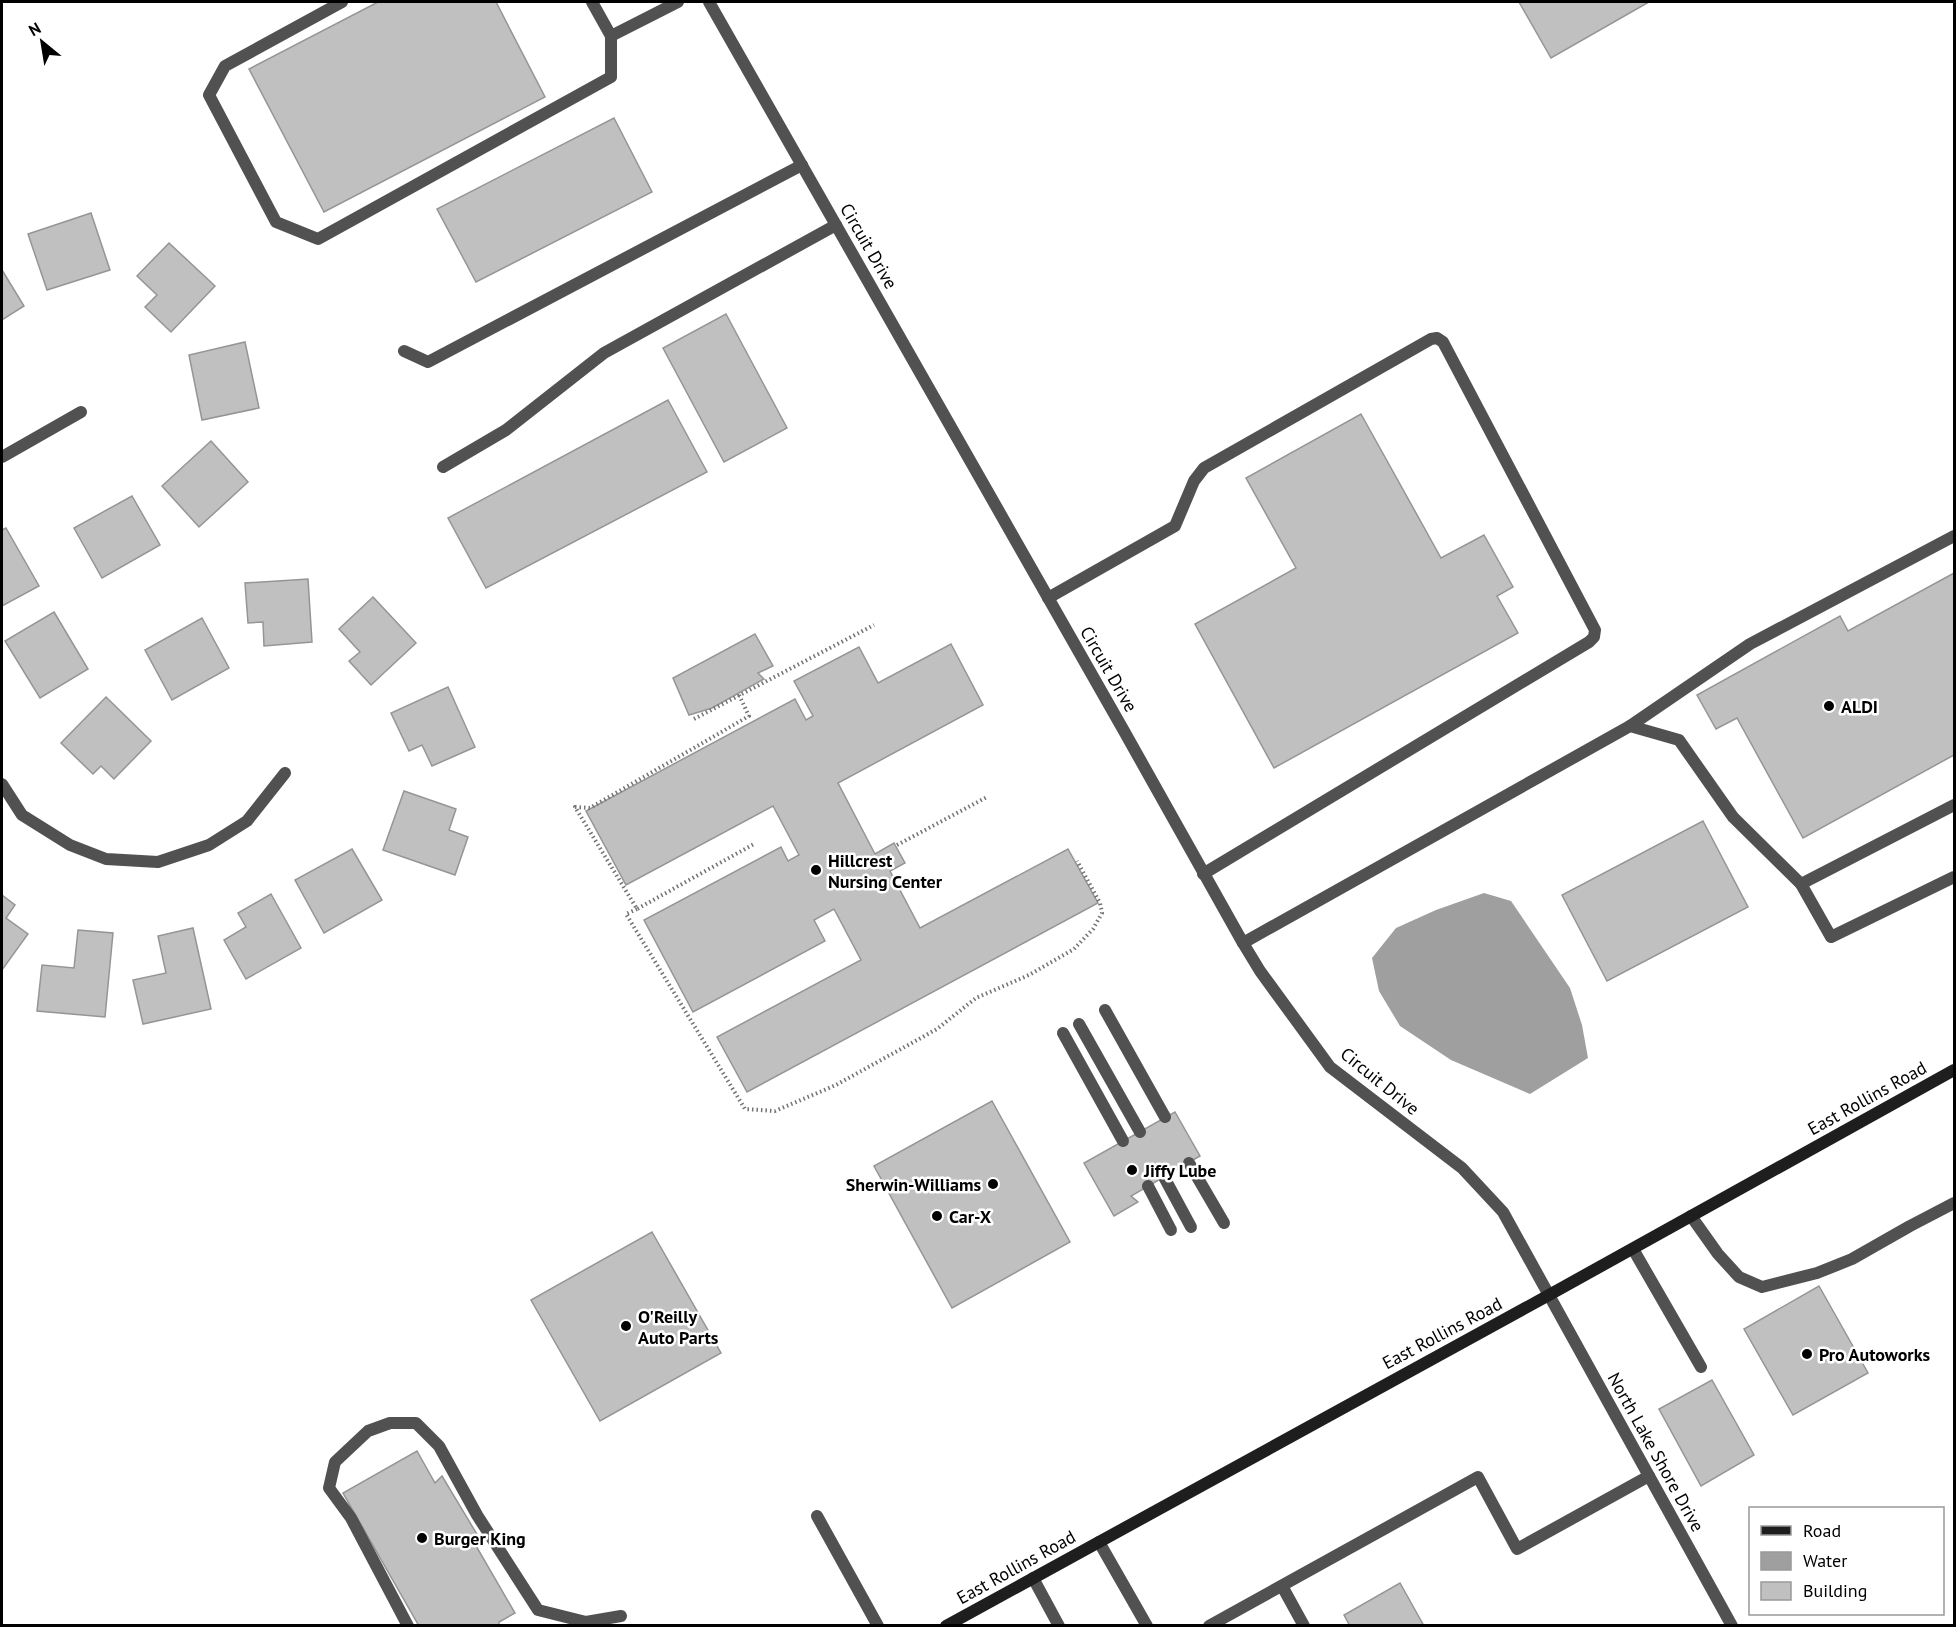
<svg xmlns="http://www.w3.org/2000/svg" width="1956" height="1627" viewBox="0 0 1956 1627" font-family="'PT Sans',sans-serif">
<style>
.water{fill:#9f9f9f}
.building{fill:#c0c0c0;stroke:#959595;stroke-width:1.5}
.lines{fill:none;stroke-linecap:round;stroke-linejoin:round}
.path{stroke:#737373;stroke-width:4;stroke-dasharray:1.5 3;stroke-linecap:butt}
.service{stroke:#515151;stroke-width:12}
.minor{stroke:#515151;stroke-width:12}
.secondary{stroke:#1e1e1e;stroke-width:12}
.poi-dot{fill:#000;stroke:#fff;stroke-width:2}
.labels{text-anchor:middle;dominant-baseline:central;stroke-width:5;stroke-linejoin:round;paint-order:stroke}
.street-label{font-size:18px;fill:#000;stroke:#fff}
.poi-label{font-size:18px;font-weight:bold;fill:#000;stroke:#fff;text-anchor:start}
</style>
<rect width="100%" height="100%" fill="#fff"/>
<!-- water -->
<path class="water" d="M1484,893L1511,901L1570,988L1582,1025L1588,1058L1530,1094L1451,1060L1400,1026L1379,991L1372,958L1396,928L1436,910Z"/>
<!-- building -->
<g class="building">
<path d="M378,2H496L545,97L324,212L249,69Z"/>
<path d="M1519,2H1649L1551,58Z"/>
<path d="M614,118L652,192L476,282L437,209Z"/>
<path d="M91,213L110,270L47,290L28,234Z"/>
<path d="M169,243L215,286L171,332L145,307L157,295L137,276Z"/>
<path d="M2,270L24,306L2,320Z"/>
<path d="M726,314L787,428L724,462L663,348Z"/>
<path d="M245,342L259,408L202,420L189,355Z"/>
<path d="M668,400L707,472L486,588L448,518Z"/>
<path d="M1361,414L1441,558L1484,535L1513,587L1497,596L1518,633L1274,768L1195,624L1296,568L1246,478Z"/>
<path d="M211,441L248,482L199,527L162,486Z"/>
<path d="M132,496L160,545L102,578L74,528Z"/>
<path d="M6,528L39,586L2,606V530Z"/>
<path d="M1954,573V755L1803,838L1737,718L1716,729L1697,695L1840,616L1848,631Z"/>
<path d="M308,579L312,642L264,646L263,622L248,623L245,583Z"/>
<path d="M373,597L416,643L371,685L349,661L360,652L339,629Z"/>
<path d="M54,612L88,669L40,698L5,641Z"/>
<path d="M202,618L229,668L172,700L145,650Z"/>
<path d="M755,634L773,666L758,673L764,679L712,708L689,715L673,678Z"/>
<path d="M951,644L983,705L838,783L875,854L894,843L905,863L890,871L920,928L1068,849L1098,903L747,1092L717,1037L861,960L834,909L814,920L825,941L693,1012L644,920L781,847L788,861L799,855L773,806L626,885L586,811L795,699L806,720L813,716L794,681L859,647L878,683Z"/>
<path d="M448,687L475,747L432,766L422,745L409,751L391,713Z"/>
<path d="M106,697L151,741L114,779L101,766L93,774L61,743Z"/>
<path d="M404,791L456,809L449,830L468,837L455,875L383,850Z"/>
<path d="M1703,821L1748,907L1607,981L1562,895Z"/>
<path d="M352,849L382,900L324,933L295,880Z"/>
<path d="M271,894L301,948L246,979L224,940L246,927L238,913Z"/>
<path d="M2,895L15,905L6,918L28,934L2,970Z"/>
<path d="M193,928L211,1009L143,1024L133,980L166,973L158,936Z"/>
<path d="M78,930L113,933L105,1017L37,1011L42,965L74,968Z"/>
<path d="M992,1101L1070,1242L952,1308L874,1166Z"/>
<path d="M1175,1112L1200,1156L1131,1196L1138,1202L1114,1216L1084,1163Z"/>
<path d="M652,1232L721,1353L600,1421L531,1300Z"/>
<path d="M1819,1286L1868,1373L1793,1415L1744,1329Z"/>
<path d="M1712,1380L1754,1455L1701,1486L1659,1409Z"/>
<path d="M417,1451L435,1483L442,1476L478,1536L472,1539L515,1613L499,1622V1626H419L343,1493Z"/>
<path d="M1400,1583L1424,1626H1350L1344,1615Z"/>
</g>
<g class="lines">
<!-- path -->
<g class="path">
<path d="M739,695L749,716L590,808L575,807L637,909L754,844"/>
<path d="M694,719L874,625"/>
<path d="M897,845L987,797"/>
<path d="M637,909L626,914L745,1109L775,1111L836,1085L937,1029L976,998L1029,975L1074,949L1093,929L1102,913L1100,903L1077,861"/>
</g>
<!-- service -->
<g class="service">
<path d="M342,2L225,66L209,95L276,222L318,239L611,77V36L678,2"/>
<path d="M592,2L611,36"/>
<path d="M404,351L428,362L802,165"/>
<path d="M443,467L506,430L604,353L836,225"/>
<path d="M1048,598L1175,526L1194,481L1204,468L1431,339L1437,338L1443,342L1595,630L1594,637L1589,642L1203,874"/>
<path d="M1630,726L1750,644L1954,536"/>
<path d="M1801,884L1831,937L1954,877"/>
<path d="M1243,943L1630,726L1679,740L1733,817L1801,884L1954,805"/>
<path d="M1105,1010L1165,1117"/>
<path d="M1079,1024L1140,1132"/>
<path d="M1063,1033L1123,1141"/>
<path d="M1189,1163L1224,1223"/>
<path d="M1164,1177L1191,1227"/>
<path d="M1148,1186L1171,1230"/>
<path d="M1691,1216L1718,1254L1739,1277L1762,1287L1817,1273L1852,1259L1910,1226L1954,1203"/>
<path d="M1633,1249L1701,1367"/>
<path d="M817,1516L878,1626"/>
<path d="M1099,1542L1147,1626"/>
<path d="M1033,1578L1059,1626"/>
<path d="M1282,1586L1304,1626"/>
<path d="M408,1626L351,1518L329,1488L335,1462L368,1431L390,1423H416L439,1446L477,1515L538,1610L586,1622L621,1616"/>
<path d="M1209,1626L1478,1477L1517,1549L1649,1476"/>
</g>
<!-- minor -->
<g class="minor">
<path d="M709,2L1124,731L1243,943L1260,971L1330,1067L1462,1168L1503,1212L1732,1626"/>
<path d="M2,457L81,412"/>
<path d="M2,784L22,815L70,845L106,859L158,862L209,845L247,821L285,773"/>
</g>
<!-- secondary -->
<path class="secondary" d="M946,1626L1549,1295L1954,1070"/>
</g>
<!-- markers -->
<g class="poi-dot">
<circle cx="1829" cy="706" r="6"/>
<circle cx="816" cy="870" r="6"/>
<circle cx="1132" cy="1170" r="6"/>
<circle cx="993" cy="1184" r="6"/>
<circle cx="937" cy="1216" r="6"/>
<circle cx="626" cy="1326" r="6"/>
<circle cx="1807" cy="1354" r="6"/>
<circle cx="422" cy="1538" r="6"/>
</g>
<g class="labels">
<!-- street labels -->
<g class="street-label">
<text transform="translate(869 246) rotate(60)">Circuit Drive</text>
<text transform="translate(1109 669) rotate(60)">Circuit Drive</text>
<text transform="translate(1380 1081) rotate(39)">Circuit Drive</text>
<text transform="translate(1867 1098) rotate(-29)">East Rollins Road</text>
<text transform="translate(1442 1333) rotate(-28)">East Rollins Road</text>
<text transform="translate(1656 1452) rotate(61)">North Lake Shore Drive</text>
<text transform="translate(1016 1567) rotate(-29)">East Rollins Road</text>
</g>
<!-- poi labels -->
<g class="poi-label">
<text x="1841" y="706">ALDI</text>
<text x="828" y="860">Hillcrest<tspan x="828" dy="21">Nursing Center</tspan></text>
<text x="1144" y="1170">Jiffy Lube</text>
<text x="981" y="1184" text-anchor="end">Sherwin-Williams</text>
<text x="949" y="1216">Car-X</text>
<text x="638" y="1316">O'Reilly<tspan x="638" dy="21">Auto Parts</tspan></text>
<text x="1819" y="1354">Pro Autoworks</text>
<text x="434" y="1538">Burger King</text>
</g>
</g>
<!-- border -->
<rect width="1956" height="1627" fill="none" stroke="#000000" stroke-width="6"/>
<!-- legend -->
<rect x="1749" y="1507" width="195" height="108" fill="#ffffff" stroke="#999999" stroke-width="1.5"/>
<rect x="1761" y="1526" width="30" height="9" fill="#1e1e1e" stroke="#999999" stroke-width="1.5"/>
<text x="1803" y="1537" font-size="18" fill="#000000">Road</text>
<rect x="1761" y="1552" width="30" height="18" fill="#9f9f9f" stroke="#999999" stroke-width="1.5"/>
<text x="1803" y="1567" font-size="18" fill="#000000">Water</text>
<rect x="1761" y="1582" width="30" height="18" fill="#c0c0c0" stroke="#999999" stroke-width="1.5"/>
<text x="1803" y="1597" font-size="18" fill="#000000">Building</text>
<!-- north arrow -->
<g transform="translate(42 42) rotate(330)" stroke="#ffffff" stroke-width="4.5" paint-order="stroke">
<path d="M0-4.5L10 22L0 15L-10 22Z" fill="#000000"/>
<text y="-9" font-size="16" font-weight="bold" text-anchor="middle" fill="#000000">N</text>
</g>
</svg>
